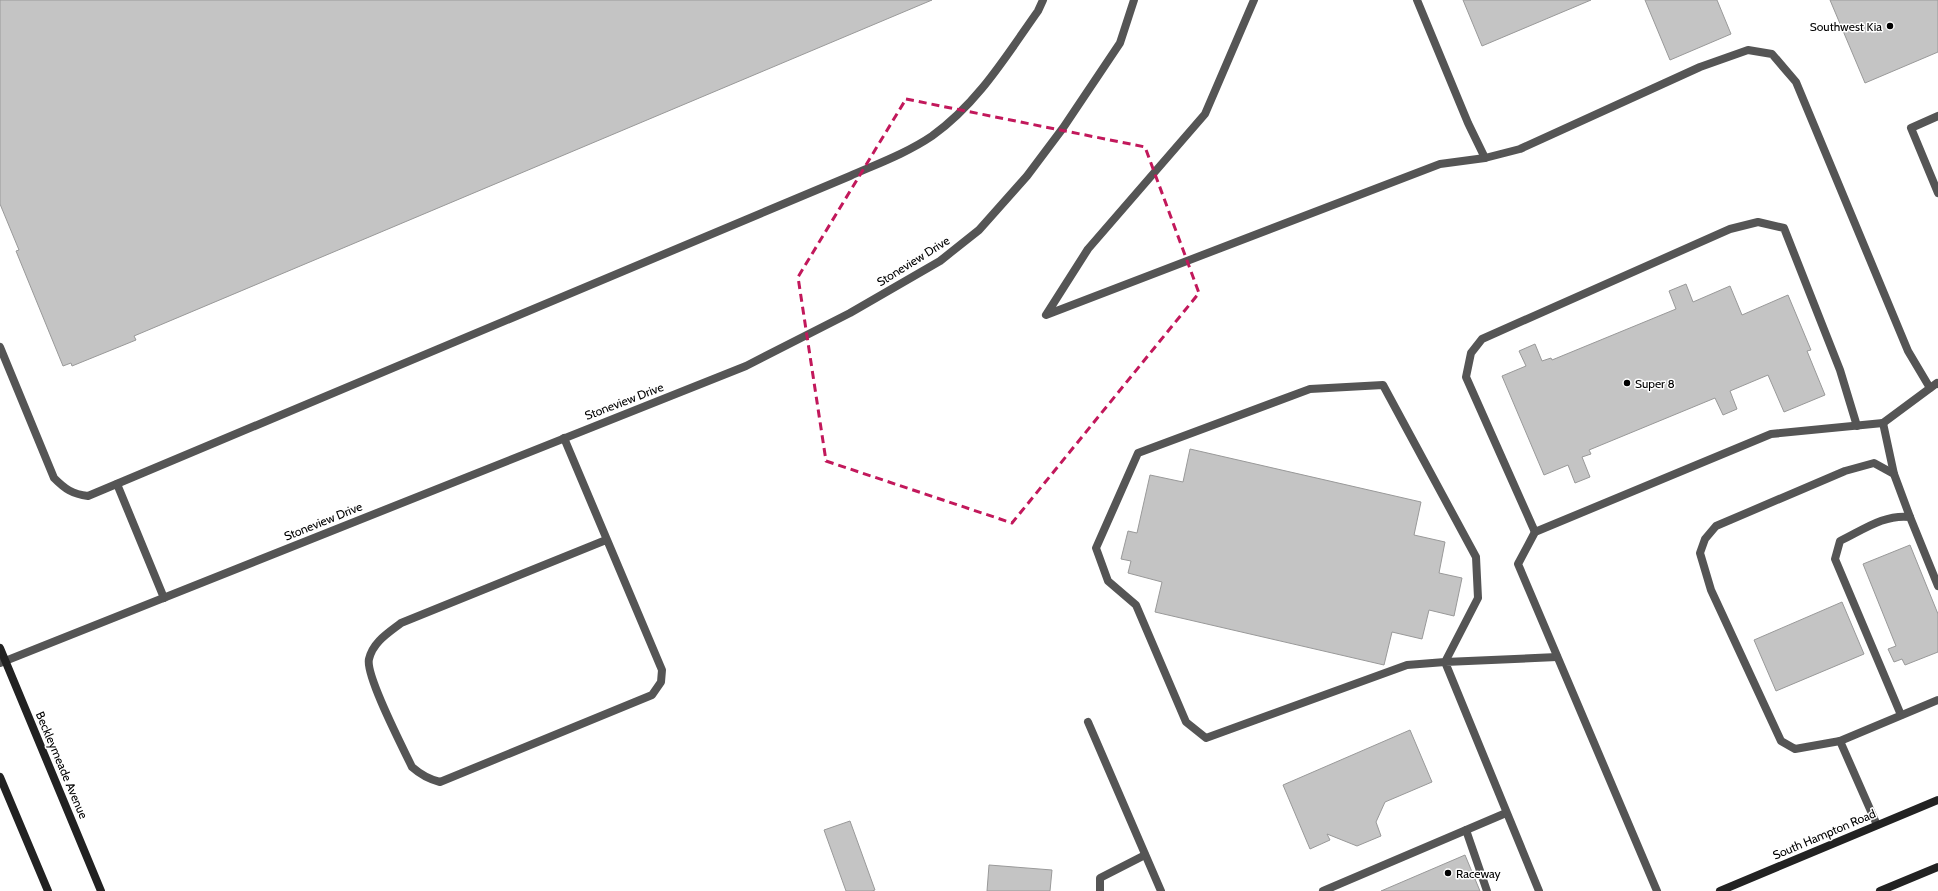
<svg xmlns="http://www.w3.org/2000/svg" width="1938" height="891" viewBox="0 0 1938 891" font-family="Cabin,sans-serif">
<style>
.building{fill:#c4c4c4;stroke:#999}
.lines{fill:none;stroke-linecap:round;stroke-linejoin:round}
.lane{stroke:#555;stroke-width:8}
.street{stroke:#555;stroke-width:8}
.secondary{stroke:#222;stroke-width:8}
.marked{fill:none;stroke:#c2185b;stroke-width:3;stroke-dasharray:8 5;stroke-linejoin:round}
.poi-dot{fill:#000;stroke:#fff;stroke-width:1.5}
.labels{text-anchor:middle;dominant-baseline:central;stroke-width:3;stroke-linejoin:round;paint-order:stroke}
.poi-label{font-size:12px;fill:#000;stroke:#fff;text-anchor:start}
.street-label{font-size:12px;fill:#000;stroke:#fff}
</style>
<rect width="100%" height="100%" fill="#fff"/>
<!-- building -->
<g class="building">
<path d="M0,0H932L134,336L136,340L72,366L71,363L63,366L16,251L19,250L0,204Z"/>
<path d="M1463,0H1591L1482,46Z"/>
<path d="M1645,0H1717L1731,34L1670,60Z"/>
<path d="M1830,0H1938V52L1865,83Z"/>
<path d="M1686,284L1693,302L1730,286L1742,315L1788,295L1811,350L1807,351L1825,395L1784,412L1768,375L1730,391L1737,409L1723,415L1715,398L1589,450L1591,454L1582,457L1590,477L1575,483L1568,465L1544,475L1502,376L1526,366L1519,351L1535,344L1542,361L1551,358L1552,360L1676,309L1669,291Z"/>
<path d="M1190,449L1421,502L1414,535L1445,542L1439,573L1462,578L1454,616L1429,610L1422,639L1392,632L1384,665L1155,612L1162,582L1128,573L1131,561L1121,559L1128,531L1137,533L1150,475L1183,482Z"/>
<path d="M1910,545L1938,614V652L1905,665L1902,659L1894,662L1888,649L1896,646L1863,564Z"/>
<path d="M1842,602L1864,654L1776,691L1754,640Z"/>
<path d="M1410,730L1432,782L1385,802L1376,822L1381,836L1357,846L1327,834L1330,840L1310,849L1283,785Z"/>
<path d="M850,821L875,890L872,891H846L824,830Z"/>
<path d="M1465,855L1480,891H1381Z"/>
<path d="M989,865L1052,870L1050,891H987Z"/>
</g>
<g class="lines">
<!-- lane -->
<g class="lane">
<path d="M1254,0L1205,114L1088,249L1046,315L1440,164L1485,158L1468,123L1417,0"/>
<path d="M1938,116L1911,128L1938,193"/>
<path d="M1485,158L1520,149L1700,67L1748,50L1772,54L1796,82L1908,351L1930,388"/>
<path d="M0,347L54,478C65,489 72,494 88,496L850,176C877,164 907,153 932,136C978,103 1006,56 1038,11L1043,0"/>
<path d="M1383,385L1476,557L1478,598L1445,662L1407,665L1206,738L1186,722L1136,605L1108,581L1096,548L1138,453L1310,389Z"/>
<path d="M1883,423L1894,474"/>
<path d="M564,438L662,670L661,682L652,695L440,782C428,779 421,775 412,767C403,748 365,675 369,659C373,642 388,633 401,623L606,540"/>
<path d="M117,484L164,598"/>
<path d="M1535,532L1466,377L1471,353L1482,339L1730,229L1758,222L1784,228L1840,370L1857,426"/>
<path d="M1901,715L1835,559L1840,541C1863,530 1884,514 1910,517L1938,586"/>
<path d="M1088,722L1161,891"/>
<path d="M1840,741L1795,749L1781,741L1711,590L1700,553L1705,539L1716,526L1845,471L1874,463L1894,474L1910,517"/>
<path d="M1877,825L1840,741L1938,700"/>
<path d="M1466,830L1487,891"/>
<path d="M1100,891V878L1145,855"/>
<path d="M1323,891L1506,813"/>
<path d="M1539,891L1445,662L1557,657"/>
<path d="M1657,891L1518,564L1535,532L1771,434L1883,423L1937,383L1938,384"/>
</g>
<!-- street -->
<path class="street" d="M0,663L746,366L850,313L940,261L979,230L1027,176L1063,128L1120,43L1134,0"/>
<!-- secondary -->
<g class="secondary">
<path d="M0,648L101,891"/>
<path d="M0,777L48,891"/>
<path d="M1720,891L1938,800"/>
<path d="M1880,891L1938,867"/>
</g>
</g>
<!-- marked area -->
<path class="marked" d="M906,99L1145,147L1199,293L1012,523L826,461L798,277Z"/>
<!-- markers -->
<g class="poi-dot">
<circle cx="1890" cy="26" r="4"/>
<circle cx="1627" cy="383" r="4"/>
<circle cx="1448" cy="873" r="4"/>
</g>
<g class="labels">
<!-- poi labels -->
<g class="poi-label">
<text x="1882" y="26" text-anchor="end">Southwest Kia</text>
<text x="1635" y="383">Super 8</text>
<text x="1456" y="873">Raceway</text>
</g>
<!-- street labels -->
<g class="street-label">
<text transform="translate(913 261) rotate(-32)">Stoneview Drive</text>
<text transform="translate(624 401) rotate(-21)">Stoneview Drive</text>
<text transform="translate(323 521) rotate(-22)">Stoneview Drive</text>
<text transform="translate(62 765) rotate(67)">Beckleymeade Avenue</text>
<text transform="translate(1824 834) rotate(-23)">South Hampton Road</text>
</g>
</g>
</svg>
